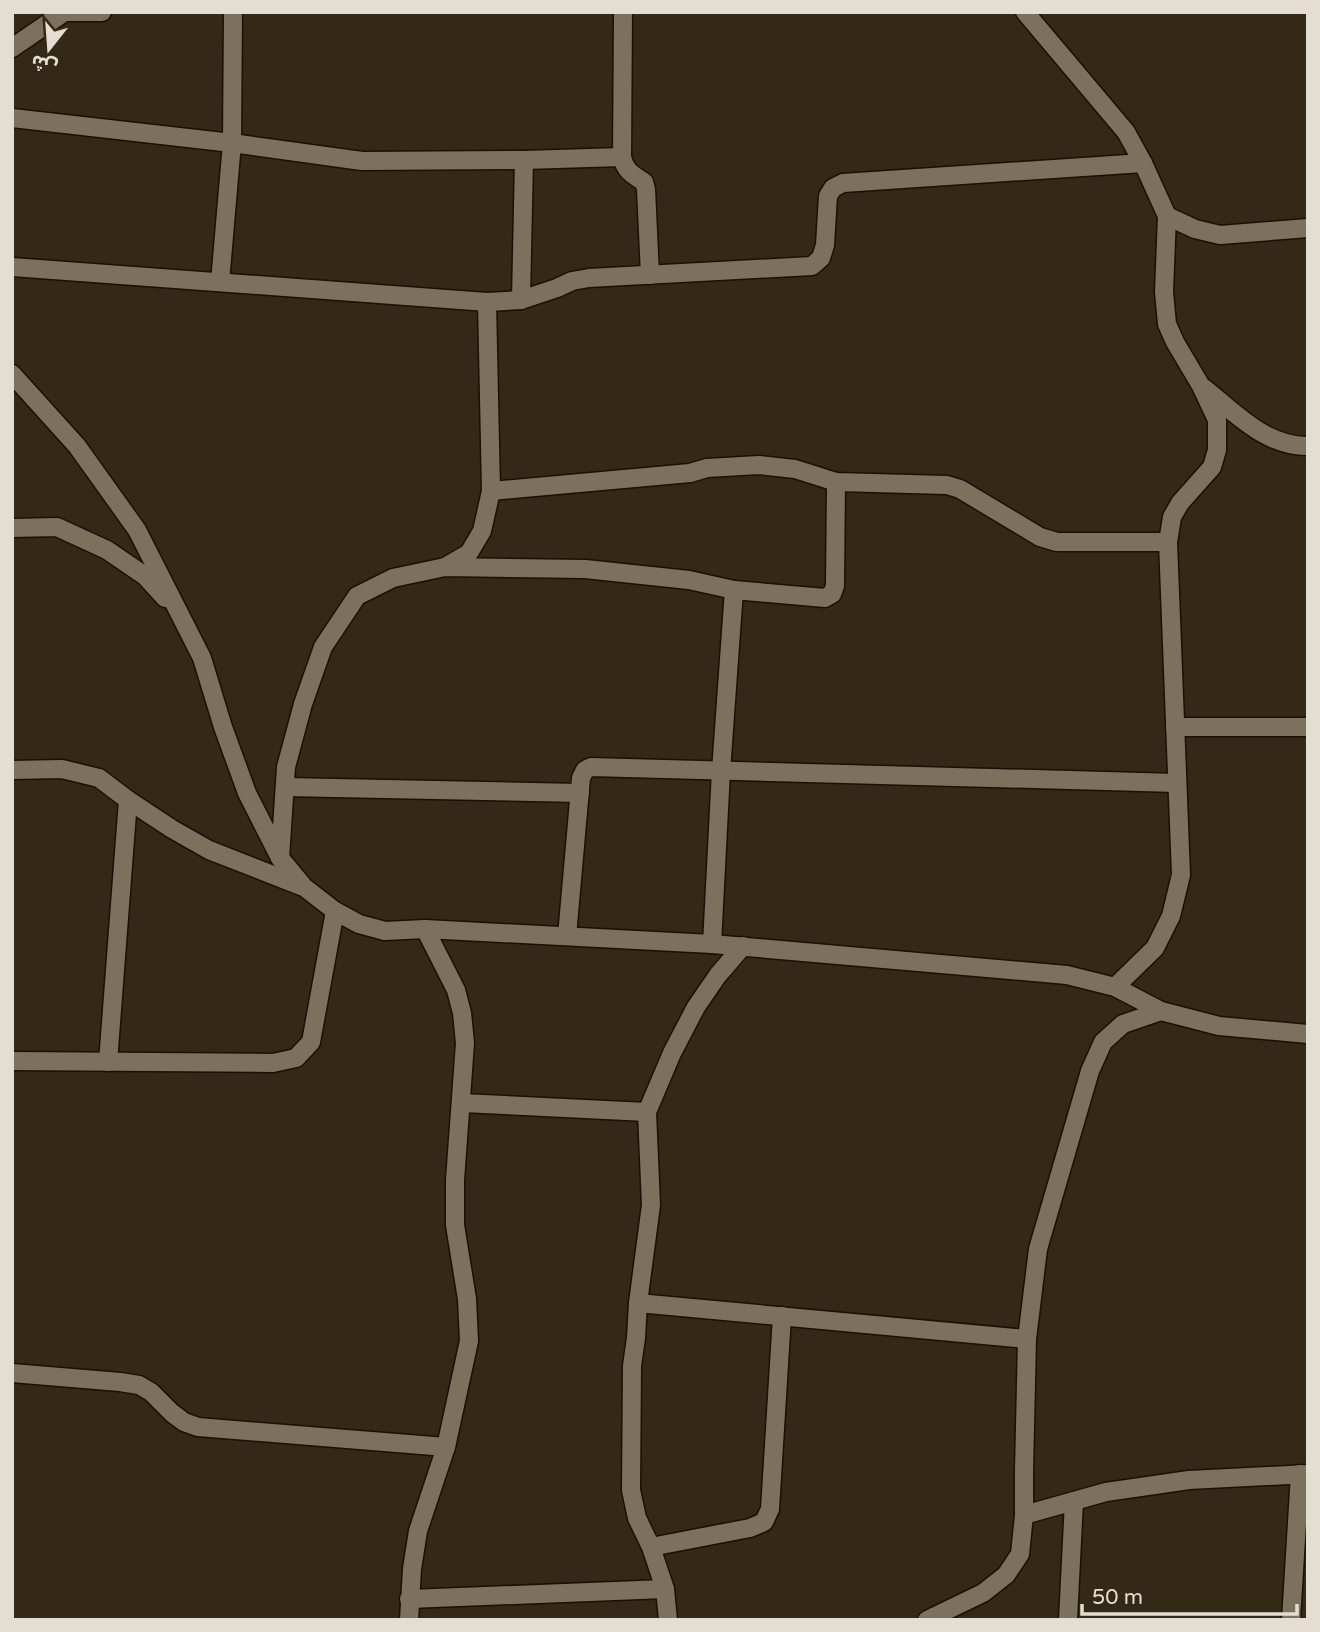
<svg xmlns="http://www.w3.org/2000/svg" width="1320" height="1632" viewBox="0 0 1320 1632" font-family="'Varela Round','Noto Sans Arabic',sans-serif">
<style>
.lines{fill:none;stroke-linecap:round;stroke-linejoin:round}
.minor-casing{stroke:#1a1102;stroke-width:21}
.minor{stroke:#7c715c;stroke-width:18}
</style>
<rect width="100%" height="100%" fill="#332916"/>
<g class="lines">
<!-- minor casing -->
<g class="minor-casing">
<g id="minor">
<path d="M53,12H102"/>
<path d="M623,12L622,157C625,171 633,175 644,182L646,189L650,275"/>
<path d="M1025,12L1126,132L1143,163L1167,216L1164,292L1167,324L1175,342L1201,386L1217,420V450L1212,467L1180,503L1172,517L1168,542L1181,875L1171,916L1155,948L1115,987"/>
<path d="M12,48L63,13"/>
<path d="M12,118L232,143L362,161L524,160L622,157"/>
<path d="M1167,216L1195,229L1220,235L1308,228"/>
<path d="M12,267L487,302L521,300L557,288L572,281L589,278L812,266L821,258L825,245L828,196L833,188L843,183L1143,163"/>
<path d="M220,282L232,143L233,12"/>
<path d="M521,300L524,160"/>
<path d="M12,374L77,446L137,530L202,658L223,727L247,793L280,858L304,887L335,911L359,924L385,931L425,929L712,944L1067,975L1115,987L1161,1011L1219,1026L1308,1034"/>
<path d="M1204,388C1234,412 1266,447 1308,446"/>
<path d="M491,491L690,473L707,468L759,465L795,469L836,482L947,485L960,489L1040,537L1057,542H1168"/>
<path d="M12,528L57,527L107,550L145,576L165,598"/>
<path d="M445,567L469,553L482,531L491,491L487,302"/>
<path d="M1175,727H1308"/>
<path d="M12,770L62,769L99,778L128,800L172,829L209,850L301,886"/>
<path d="M285,787L580,793"/>
<path d="M280,858L286,767L303,704L323,647L357,596L393,578L445,567L585,569L689,580L734,590L825,598L832,594L835,586L836,482"/>
<path d="M567,936L581,778L585,770L591,767L1177,783"/>
<path d="M712,944L721,771L734,590"/>
<path d="M12,1061L273,1063L296,1058L311,1042L335,911"/>
<path d="M108,1062L128,800"/>
<path d="M462,1103L647,1112"/>
<path d="M638,1303L1027,1339"/>
<path d="M12,1373L120,1382L139,1385L151,1392L172,1413L184,1422L198,1427L446,1447"/>
<path d="M1024,1515L1106,1492L1189,1480L1308,1474"/>
<path d="M651,1547L750,1528L764,1522L770,1509L782,1316"/>
<path d="M409,1599L665,1589"/>
<path d="M409,1620L412,1569L418,1531L446,1447L469,1341L467,1299L455,1225V1180L465,1043L462,1013L456,990L425,929"/>
<path d="M668,1620L665,1589L651,1547L637,1518L631,1490L632,1366L636,1338L638,1303L651,1205L647,1112L672,1053L696,1007L718,975L743,946"/>
<path d="M927,1620L983,1593L1006,1575L1020,1554L1024,1515V1471L1027,1339L1038,1249L1090,1071L1103,1042L1123,1024L1161,1011"/>
<path d="M1068,1620L1074,1501"/>
<path d="M1291,1620L1300,1474"/>
</g>
</g>
<!-- minor -->
<use href="#minor" class="minor"/>
</g>
<!-- border -->
<rect width="1320" height="1632" fill="none" stroke="#e4ded2" stroke-width="28"/>
<!-- north arrow -->
<g transform="translate(49 49) rotate(197)" stroke="#332916" stroke-width="5" paint-order="stroke">
<path d="M0-5L12 26L0 18L-12 26Z" fill="#e4ded2"/>
<text y="-10" font-size="19" font-weight="bold" text-anchor="middle" fill="#e4ded2">ش</text>
</g>
<!-- scale -->
<path d="M1082 1604v10h215v-10" fill="none" stroke="#e4ded2" stroke-width="3.5"/>
<text x="1092" y="1604" font-size="21" fill="#e4ded2" stroke="#332916" stroke-width="5" paint-order="stroke">50 m</text>
</svg>
